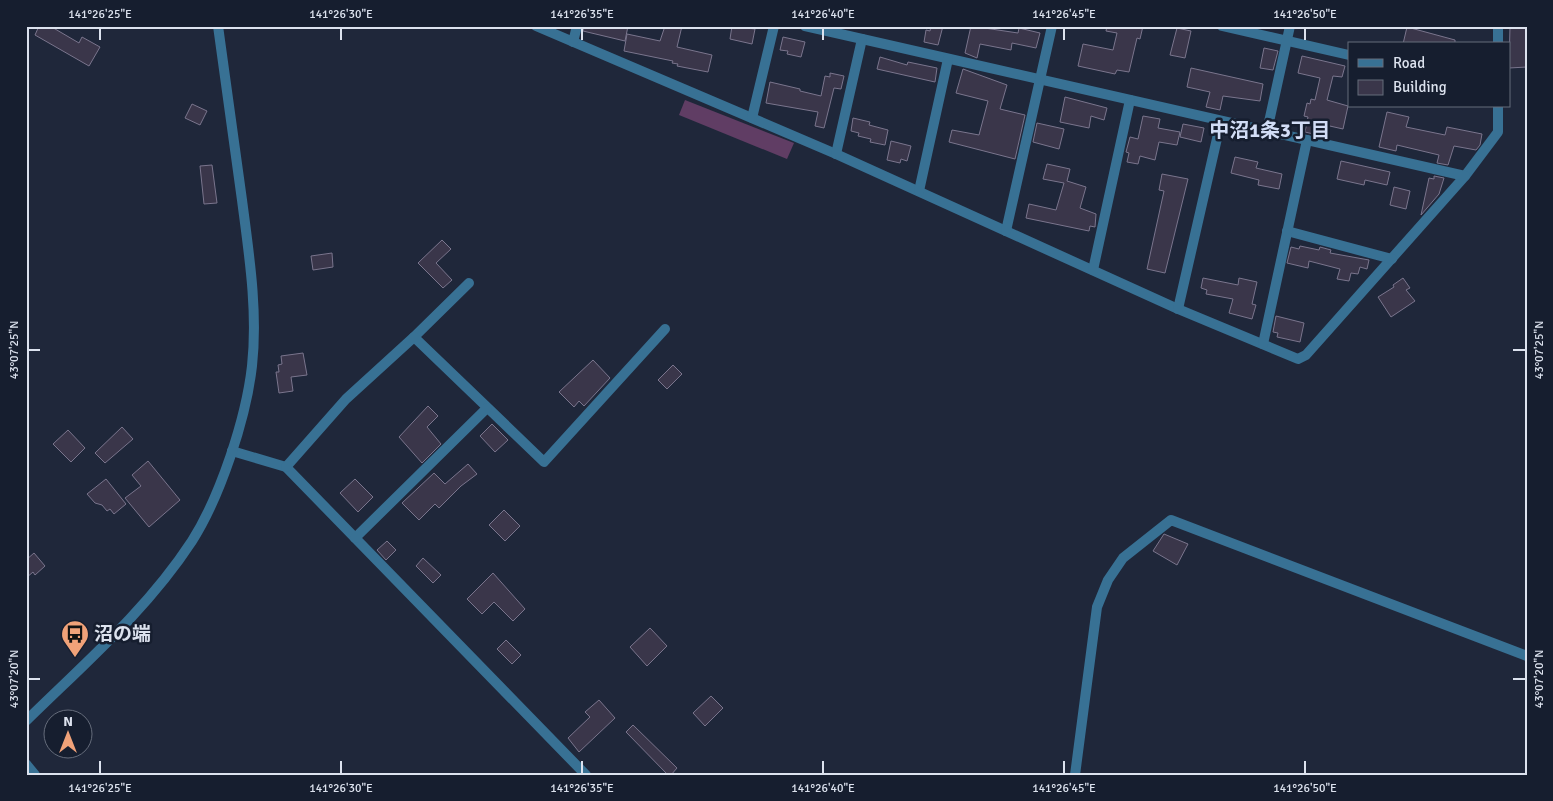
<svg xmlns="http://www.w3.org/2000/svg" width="1553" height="801" viewBox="0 0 1553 801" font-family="Signika,'Noto Sans JP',sans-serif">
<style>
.green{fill:#603d64}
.building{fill:#3a364a;stroke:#7a758d}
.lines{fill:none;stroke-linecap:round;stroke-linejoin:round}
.minor{stroke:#387194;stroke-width:10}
.tertiary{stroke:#387194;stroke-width:10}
.ticks{fill:none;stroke:#dce2ee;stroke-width:2}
.labels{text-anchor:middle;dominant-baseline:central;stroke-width:5;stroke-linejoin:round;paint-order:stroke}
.poi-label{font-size:19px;font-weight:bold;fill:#dce2ee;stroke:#161e2f;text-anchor:start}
.neighbourhood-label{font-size:20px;font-weight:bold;fill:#d2ddf6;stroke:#161e2f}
.neatline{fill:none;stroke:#dce2ee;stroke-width:2}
.ticks-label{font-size:12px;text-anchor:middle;fill:#dce2ee}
</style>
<rect width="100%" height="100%" fill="#1f273a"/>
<!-- green -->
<path class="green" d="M685,100L794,143L787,159L679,115Z"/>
<!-- building -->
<g class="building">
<path d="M39,26H50L79,43L82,37L100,47L89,66L35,35Z"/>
<path d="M584,26H628L625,41L583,31Z"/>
<path d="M665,26H682L677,47L712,55L708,72L677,66L678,64L672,63L673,61L624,51L627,34L660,41Z"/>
<path d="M732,26L755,29L752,44L730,39Z"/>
<path d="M931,26H943L938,45L924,42L926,30L930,31Z"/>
<path d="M971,26L1018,33L1019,28L1040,33L1036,48L1012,43L1011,50L980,44L977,58L965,53Z"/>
<path d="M1107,26H1143L1140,39L1137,38L1129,72L1117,70L1115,74L1078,66L1083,44L1113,50L1117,33L1106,31Z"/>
<path d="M1510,26H1527V67L1509,68Z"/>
<path d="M1407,27L1455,40V44H1403Z"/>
<path d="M1177,28L1191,31L1185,58L1170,55Z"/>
<path d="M783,37L805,42L801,57L787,54L788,51L780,50Z"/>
<path d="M1264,48L1278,51L1273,70L1260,68Z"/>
<path d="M1302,56L1345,66L1342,77L1333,76L1327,100L1348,106L1343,129L1321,124L1318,135L1305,132L1308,117L1304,116L1307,103L1310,104L1311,99L1315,100L1320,78L1298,73Z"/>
<path d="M880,57L907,65L908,62L937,68L935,82L877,69Z"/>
<path d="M1191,68L1263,84L1260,101L1223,96L1220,110L1206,107L1210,92L1187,87Z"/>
<path d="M963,69L1007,85L1000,109L1025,115L1015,159L949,142L952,130L979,135L988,101L956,93Z"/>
<path d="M830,73L844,76L841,89L834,88L824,128L815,126L818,112L766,103L770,82L800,89V91L821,96L825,76L830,77Z"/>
<path d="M1065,97L1107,108L1104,120L1091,116L1089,128L1060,122Z"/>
<path d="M192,104L207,111L200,125L185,118Z"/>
<path d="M1387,112L1409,117L1406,127L1445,135L1447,127L1482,134L1480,145L1476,150L1454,146L1448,165L1437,163L1439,155L1397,145L1396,151L1379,147Z"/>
<path d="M1143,116L1160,119L1158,128L1180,132L1177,145L1159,142L1155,160L1140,156L1138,164L1127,162L1129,153L1126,152L1130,137L1138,139Z"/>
<path d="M853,118L870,122L869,125L888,130L885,145L870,142L871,139L858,136L859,133L851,131Z"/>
<path d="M1037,123L1064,129L1059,149L1033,142Z"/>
<path d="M1183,124L1204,128L1201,142L1180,137Z"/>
<path d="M891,141L911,146L907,161L901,159L900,163L887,160Z"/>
<path d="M1235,157L1258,162L1256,168L1282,174L1279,189L1258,185L1259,180L1231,173Z"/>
<path d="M1341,161L1390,172L1387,185L1365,180L1364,185L1337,179Z"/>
<path d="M1047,164L1070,169L1067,181L1086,187L1080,208L1096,214L1095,227L1090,226L1089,231L1026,218L1029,204L1056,210L1064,183L1043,179Z"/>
<path d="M212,165L217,203L204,204L200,166Z"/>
<path d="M1162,174L1188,179L1165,273L1147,269L1164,191L1159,190Z"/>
<path d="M1434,176L1444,178L1439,194L1421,215L1429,178L1434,179Z"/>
<path d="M1394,187L1410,191L1406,209L1390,205Z"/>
<path d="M442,240L451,249L436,263L452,280L443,288L418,263Z"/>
<path d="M1300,246L1319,250L1320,247L1331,250L1330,253L1369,260L1367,269L1360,267L1358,274L1351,273L1349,281L1337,279L1340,269L1309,261L1308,268L1287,263L1291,247L1299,249Z"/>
<path d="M332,253L333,267L313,270L311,256Z"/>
<path d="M1203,278L1238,285L1239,278L1257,282L1252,304L1256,305L1252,319L1229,313L1233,299L1206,294L1207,290L1201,288Z"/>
<path d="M1403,278L1410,288L1406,290L1415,301L1391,317L1378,297L1394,287L1393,285Z"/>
<path d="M1276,316L1304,323L1300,342L1277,337L1278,333L1273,332Z"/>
<path d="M303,353L307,375L291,377L293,391L279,393L276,372H279L278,365L282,364L281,356Z"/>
<path d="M593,360L610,378L584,406L579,401L574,407L559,392Z"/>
<path d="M673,365L682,374L667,389L658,380Z"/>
<path d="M428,406L438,416L427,427L441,444L422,463L399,437Z"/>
<path d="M492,424L508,440L495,452L480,436Z"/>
<path d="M122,427L133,439L105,463L95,453Z"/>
<path d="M68,430L85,448L71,462L53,444Z"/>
<path d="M148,461L180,500L149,527L125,498L141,486L132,475Z"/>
<path d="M468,464L477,474L461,486L439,508L435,504L419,520L402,503L434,473L445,484Z"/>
<path d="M106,479L126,504L114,514L110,509L107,511L102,505L95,503L87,494Z"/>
<path d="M355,479L373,497L358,512L340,493Z"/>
<path d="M504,510L520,526L505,541L489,525Z"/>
<path d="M1164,534L1188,544L1177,565L1153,551Z"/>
<path d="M387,541L396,550L386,560L377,550Z"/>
<path d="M34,553L45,566L35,575L33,572L26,578V560Z"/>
<path d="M423,558L441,575L433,583L416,566Z"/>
<path d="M493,573L525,609L513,621L494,602L482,614L467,599Z"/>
<path d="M650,628L667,646L647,666L630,647Z"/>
<path d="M506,640L521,655L512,664L497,649Z"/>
<path d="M711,696L723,708L705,726L693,713Z"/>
<path d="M599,700L615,718L579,752L568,738L590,717L585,712Z"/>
<path d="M633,725L677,768L671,775H668L626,732Z"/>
</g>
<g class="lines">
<!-- minor -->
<g class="minor">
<path d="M536,26L836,154L1178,309L1298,359L1306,355L1465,176L1498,132V106"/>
<path d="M805,26L1465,176"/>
<path d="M1222,26L1349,55"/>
<path d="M573,42L577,26"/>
<path d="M1498,44V26"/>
<path d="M752,118L774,26"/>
<path d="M1267,131L1290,26"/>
<path d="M836,154L862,39"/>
<path d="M919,191L948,59"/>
<path d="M1006,231L1052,26"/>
<path d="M1287,231L1392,259"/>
<path d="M1093,270L1130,100"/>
<path d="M1178,309L1221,121"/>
<path d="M414,337L469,283"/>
<path d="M1263,344L1307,140"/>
<path d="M232,451L286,467L586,775"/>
<path d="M286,467L346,399L414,337L544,462L665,329"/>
<path d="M355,538L487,408"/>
<path d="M26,764L35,775"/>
<path d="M1075,775L1097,607L1108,580L1123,558L1171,520L1527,656"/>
</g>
<!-- tertiary -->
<path class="tertiary" d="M26,721C84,664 147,610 192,541C220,497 246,419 252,366C258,311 249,254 242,200C234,142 226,84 218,26"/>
</g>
<!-- ticks -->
<path class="ticks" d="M100,28V40M341,28V40M582,28V40M823,28V40M1064,28V40M1305,28V40M28,350H40M1513,350H1526M28,679H40M1513,679H1526M100,761V774M341,761V774M582,761V774M823,761V774M1064,761V774M1305,761V774"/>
<!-- icons -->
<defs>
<g id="bus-pin" transform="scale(1.4375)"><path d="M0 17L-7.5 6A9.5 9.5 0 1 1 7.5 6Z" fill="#f0a279" stroke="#161e2f"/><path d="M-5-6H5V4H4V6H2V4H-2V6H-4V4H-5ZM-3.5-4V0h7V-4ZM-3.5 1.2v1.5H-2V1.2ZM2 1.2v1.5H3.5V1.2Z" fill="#111"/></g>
</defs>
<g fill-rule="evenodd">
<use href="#bus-pin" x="75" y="634"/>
</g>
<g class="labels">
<!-- poi labels -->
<g class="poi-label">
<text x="94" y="634">沼の端</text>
</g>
<!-- neighbourhood labels -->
<g class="neighbourhood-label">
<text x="1270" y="130">中沼1条3丁目</text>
</g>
</g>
<!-- border -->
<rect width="1553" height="801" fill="none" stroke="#161e2f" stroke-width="55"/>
<!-- legend -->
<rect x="1348" y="42" width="162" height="65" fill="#161e2f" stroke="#656c7b"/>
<rect x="1358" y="59" width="25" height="8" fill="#387194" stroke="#656c7b"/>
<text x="1393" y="68" font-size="15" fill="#dce2ee">Road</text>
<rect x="1358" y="80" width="25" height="15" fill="#3a364a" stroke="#656c7b"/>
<text x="1393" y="92" font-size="15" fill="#dce2ee">Building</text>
<!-- north arrow -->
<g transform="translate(68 734)"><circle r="24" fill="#161e2f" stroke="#656c7b"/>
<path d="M0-4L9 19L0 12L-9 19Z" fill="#f0a279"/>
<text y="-8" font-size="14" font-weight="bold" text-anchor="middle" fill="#dce2ee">N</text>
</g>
<rect x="28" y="28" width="1498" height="746" class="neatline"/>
<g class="ticks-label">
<text x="100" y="18">141°26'25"E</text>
<text x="341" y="18">141°26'30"E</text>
<text x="582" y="18">141°26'35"E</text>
<text x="823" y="18">141°26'40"E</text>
<text x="1064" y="18">141°26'45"E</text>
<text x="1305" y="18">141°26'50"E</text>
<text transform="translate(14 350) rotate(-90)" y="4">43°07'25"N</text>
<text transform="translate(1539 350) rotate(-90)" y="4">43°07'25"N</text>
<text transform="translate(14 679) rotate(-90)" y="4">43°07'20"N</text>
<text transform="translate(1539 679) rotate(-90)" y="4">43°07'20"N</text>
<text x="100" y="792">141°26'25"E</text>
<text x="341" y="792">141°26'30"E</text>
<text x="582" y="792">141°26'35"E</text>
<text x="823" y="792">141°26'40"E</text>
<text x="1064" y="792">141°26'45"E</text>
<text x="1305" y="792">141°26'50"E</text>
</g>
</svg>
